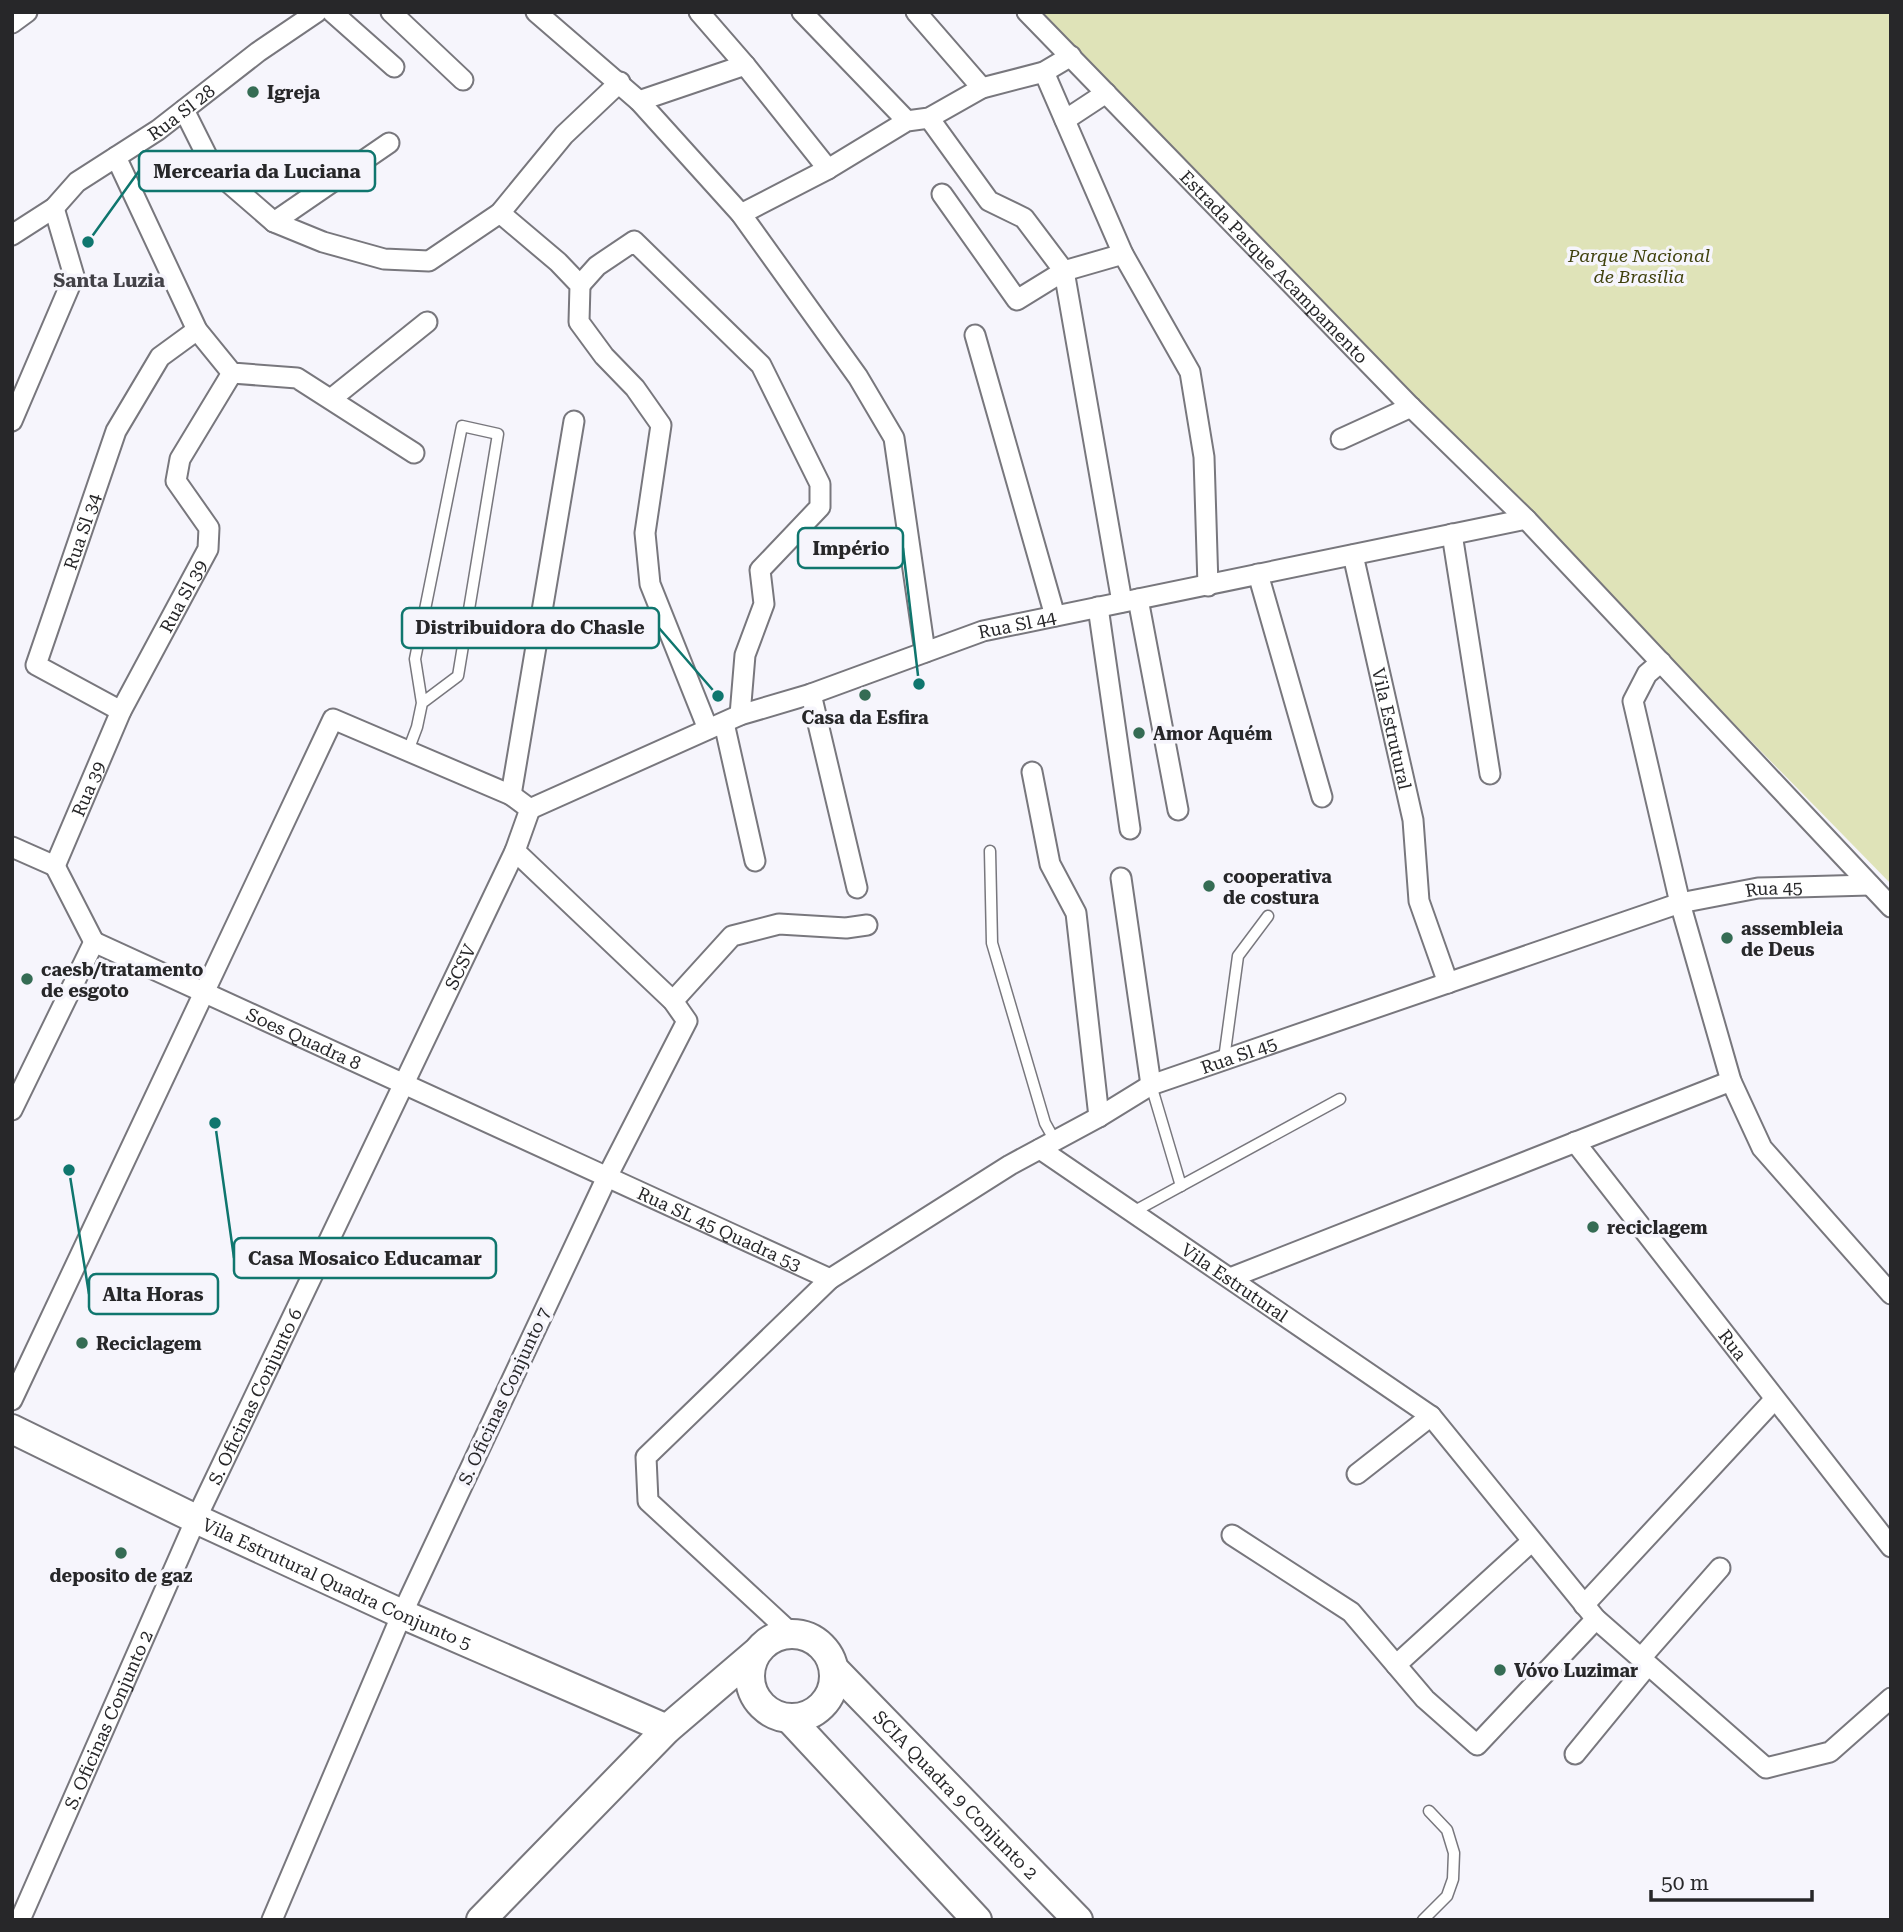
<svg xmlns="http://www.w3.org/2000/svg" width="1903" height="1932" viewBox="0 0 1903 1932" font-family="'Roboto Serif',serif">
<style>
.green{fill:#dfe3b8}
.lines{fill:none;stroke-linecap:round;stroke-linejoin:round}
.lane-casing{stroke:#78777d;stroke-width:13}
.street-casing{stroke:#78777d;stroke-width:23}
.secondary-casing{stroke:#78777d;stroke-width:32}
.lane{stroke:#fff;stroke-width:10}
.street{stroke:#fff;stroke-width:19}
.secondary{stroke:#fff;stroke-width:28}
.poi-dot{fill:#356c54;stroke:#f6f5fc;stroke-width:2.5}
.labels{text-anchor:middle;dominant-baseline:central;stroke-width:7;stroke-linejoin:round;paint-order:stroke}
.poi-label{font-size:18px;font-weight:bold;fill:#272729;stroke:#f6f5fc;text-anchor:start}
.street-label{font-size:18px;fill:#272729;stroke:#f6f5fc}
.park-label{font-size:18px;font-style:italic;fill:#40420d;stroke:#f6f5fc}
.neighbourhood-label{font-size:19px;font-weight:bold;fill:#434248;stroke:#f6f5fc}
.leader{fill:none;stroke:#0f766e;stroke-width:2.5}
.callout-dot{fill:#0f766e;stroke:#f6f5fc;stroke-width:2.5}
.callout{fill:#f6f5fc;stroke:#0f766e;stroke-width:2.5}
.callout-label{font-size:19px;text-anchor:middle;font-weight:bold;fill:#272729}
</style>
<rect width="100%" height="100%" fill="#f6f5fc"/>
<!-- green -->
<path class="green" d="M1037,12H1891V884Z"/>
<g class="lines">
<!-- lane casing -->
<g class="lane-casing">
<g id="lane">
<path d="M408,751L417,727L422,703L415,659L462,426L498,434L458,676L422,703"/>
<path d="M990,851L992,943L1045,1123L1055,1141"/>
<path d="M1224,1059L1238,956L1268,916"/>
<path d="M1151,1085L1181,1186"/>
<path d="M1133,1212L1340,1099"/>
<path d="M1423,1920L1447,1896L1453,1879L1454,1853L1447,1830L1429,1811"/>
</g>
</g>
<!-- street casing -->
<g class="street-casing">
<g id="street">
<path d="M332,12L394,67"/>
<path d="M391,12L463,80"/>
<path d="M536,12L639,101L741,214L858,377L894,438L925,652"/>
<path d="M699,12L745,65L828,169"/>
<path d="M802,12L907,121"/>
<path d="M916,12L982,88"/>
<path id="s1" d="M1027,12L1411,407L1526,519L1891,907"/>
<path d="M12,23L27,12"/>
<path d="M1044,72L1123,254L1190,372L1204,457L1208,586"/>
<path d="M639,101L745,65"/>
<path d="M184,110L214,170L274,222L323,242L384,259L429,261L500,213L564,135L620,82"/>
<path d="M929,118L989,201L1024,218L1064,271L1122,602"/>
<path d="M1065,120L1106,93"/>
<path d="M116,157L197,330L232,373L297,378L414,453"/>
<path d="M942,194L1017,300L1064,271L1123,254"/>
<path d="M500,213L558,262L580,285L579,322L604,356L635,388L661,425L645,533L650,584L708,729"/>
<path d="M741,214L828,169L907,121L929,118L982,88L1044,72L1071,56"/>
<path d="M274,222L389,143"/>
<path id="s2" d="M12,235L54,208L77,182L158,130L258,52L317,12"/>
<path d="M580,285L597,266L634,241L761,365L820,484V507L760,570L764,604L745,655L740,715"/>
<path d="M975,335L1055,616"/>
<path d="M331,399L427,322"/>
<path d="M12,421L74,276L54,208"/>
<path d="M1341,439L1411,407"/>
<path d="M1452,534L1490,774"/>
<path id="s3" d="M1353,555L1413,820L1419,901L1448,983"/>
<path d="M1258,574L1322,797"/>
<path d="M1138,599L1178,810"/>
<path d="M1098,607L1130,829"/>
<path d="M1661,662L1647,674L1633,701L1680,903L1731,1081L1762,1148L1891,1294"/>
<path d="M811,694L857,888"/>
<path id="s4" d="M121,711L36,665L116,431L160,357L197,330"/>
<path d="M724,723L755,861"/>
<path d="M1032,772L1050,864L1076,913L1099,1117"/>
<path d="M511,795L574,421"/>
<path id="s5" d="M530,809L740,715L811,694L983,631L1526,519"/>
<path d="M12,847L55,866"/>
<path id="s6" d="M55,866L121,711L208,549L209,528L176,481L180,459L232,373"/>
<path d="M55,866L94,942"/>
<path d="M1121,878L1151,1085"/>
<path id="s7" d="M94,942L830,1279"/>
<path d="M673,1001L732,936L779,924L846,928L867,925"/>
<path d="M12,1110L94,942"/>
<path id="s8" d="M1575,1142L1891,1547"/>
<path id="s9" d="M1040,1149L1431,1416L1596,1619L1766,1768L1830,1752L1891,1698"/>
<path d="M1230,1278L1731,1081"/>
<path d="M12,1400L333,719L511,795L530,809L515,851L673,1001L687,1021L607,1177L402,1614L272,1920"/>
<path d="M1357,1474L1431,1416"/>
<path d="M1232,1535L1351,1612L1425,1699L1477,1745L1596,1619"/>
<path d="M1584,1605L1774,1400"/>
<path id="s10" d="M792,1634L648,1501L646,1457L830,1279L1010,1165L1099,1117L1151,1085L1680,903L1758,888L1870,885"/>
<path d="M1641,1658L1720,1568"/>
<path d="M1396,1665L1531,1542"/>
<path d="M1575,1754L1648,1665"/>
<path id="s11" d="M20,1920L196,1519L515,851"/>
</g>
</g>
<!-- secondary casing -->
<g class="secondary-casing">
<g id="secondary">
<path id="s12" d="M12,1429L196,1519L402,1614L667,1729"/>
<circle cx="792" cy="1676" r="42"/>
<path id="s13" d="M834,1669L1078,1920"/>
<path d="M789,1718L977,1920"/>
<path d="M481,1920L667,1729L756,1653"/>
</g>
</g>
<!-- lane -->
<use href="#lane" class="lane"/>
<!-- street -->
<use href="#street" class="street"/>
<!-- secondary -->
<use href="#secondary" class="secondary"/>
</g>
<!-- markers -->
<g class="poi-dot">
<circle cx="253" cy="92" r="7"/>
<circle cx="865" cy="695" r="7"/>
<circle cx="1139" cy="733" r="7"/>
<circle cx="1209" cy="886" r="7"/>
<circle cx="1727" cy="938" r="7"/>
<circle cx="27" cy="979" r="7"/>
<circle cx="1593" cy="1227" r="7"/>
<circle cx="82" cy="1343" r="7"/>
<circle cx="121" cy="1553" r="7"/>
<circle cx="1500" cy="1670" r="7"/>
</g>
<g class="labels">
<!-- poi labels -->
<g class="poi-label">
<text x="267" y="92">Igreja</text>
<text x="865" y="717" text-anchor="middle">Casa da Esfira</text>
<text x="1153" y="733">Amor Aquém</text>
<text x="1223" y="876">cooperativa<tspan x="1223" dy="21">de costura</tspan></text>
<text x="1741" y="928">assembleia<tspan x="1741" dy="21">de Deus</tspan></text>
<text x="41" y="969">caesb/tratamento<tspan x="41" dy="21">de esgoto</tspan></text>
<text x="1607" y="1227">reciclagem</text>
<text x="96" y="1343">Reciclagem</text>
<text x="121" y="1575" text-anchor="middle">deposito de gaz</text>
<text x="1514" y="1670">Vóvo Luzimar</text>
</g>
<!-- street labels -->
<g class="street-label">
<text stroke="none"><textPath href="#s2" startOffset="210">Rua Sl 28</textPath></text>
<text stroke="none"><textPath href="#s1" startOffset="355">Estrada Parque Acampamento</textPath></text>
<text stroke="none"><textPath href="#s4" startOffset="238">Rua Sl 34</textPath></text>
<text stroke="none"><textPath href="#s6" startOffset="299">Rua Sl 39</textPath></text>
<text stroke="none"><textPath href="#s5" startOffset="522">Rua Sl 44</textPath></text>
<text stroke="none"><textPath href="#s3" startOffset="178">Vila Estrutural</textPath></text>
<text stroke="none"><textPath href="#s6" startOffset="84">Rua 39</textPath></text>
<text stroke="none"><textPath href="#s10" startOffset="1526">Rua 45</textPath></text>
<text stroke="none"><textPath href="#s11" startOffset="1050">SCSV</textPath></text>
<text stroke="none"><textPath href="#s7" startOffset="231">Soes Quadra 8</textPath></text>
<text stroke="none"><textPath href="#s10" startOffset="964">Rua Sl 45</textPath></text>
<text stroke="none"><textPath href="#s7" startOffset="688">Rua SL 45 Quadra 53</textPath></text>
<text stroke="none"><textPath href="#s9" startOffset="236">Vila Estrutural</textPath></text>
<text stroke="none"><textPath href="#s8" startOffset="257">Rua</textPath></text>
<text stroke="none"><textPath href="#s11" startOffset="574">S. Oficinas Conjunto 6</textPath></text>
<text transform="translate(504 1396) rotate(-65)">S. Oficinas Conjunto 7</text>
<text stroke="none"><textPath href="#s12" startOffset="360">Vila Estrutural Quadra Conjunto 5</textPath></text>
<text stroke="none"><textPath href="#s11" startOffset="219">S. Oficinas Conjunto 2</textPath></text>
<text stroke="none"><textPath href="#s13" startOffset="175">SCIA Quadra 9 Conjunto 2</textPath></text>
</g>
<!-- park labels -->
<g class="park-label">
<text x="1639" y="255">Parque Nacional<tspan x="1639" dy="21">de Brasília</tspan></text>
</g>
<!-- neighbourhood labels -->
<g class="neighbourhood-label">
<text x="109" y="280">Santa Luzia</text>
</g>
</g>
<!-- callouts -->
<path class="leader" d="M88 242L139 171M919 684L903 548M718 696L659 628M215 1123L234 1258M69 1170L89 1294"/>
<g class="callout-dot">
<circle cx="88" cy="242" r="7"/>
<circle cx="919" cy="684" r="7"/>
<circle cx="718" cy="696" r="7"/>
<circle cx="215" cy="1123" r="7"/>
<circle cx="69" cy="1170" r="7"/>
</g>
<g class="callout">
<rect x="139" y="151" width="236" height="40" rx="7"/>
<rect x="798" y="528" width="105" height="40" rx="7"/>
<rect x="402" y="608" width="257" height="40" rx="7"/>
<rect x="234" y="1238" width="262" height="40" rx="7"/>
<rect x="89" y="1274" width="129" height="40" rx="7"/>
</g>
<g class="callout-label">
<text x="257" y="178">Mercearia da Luciana</text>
<text x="851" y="555">Império</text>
<text x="530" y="634">Distribuidora do Chasle</text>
<text x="365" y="1265">Casa Mosaico Educamar</text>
<text x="153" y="1301">Alta Horas</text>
</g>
<!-- border -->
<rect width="1903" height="1932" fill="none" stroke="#272729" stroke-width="28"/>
<!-- scale -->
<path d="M1651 1890v10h161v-10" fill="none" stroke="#272729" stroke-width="3.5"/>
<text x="1661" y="1890" font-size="21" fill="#272729" stroke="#f6f5fc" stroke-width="5" paint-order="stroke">50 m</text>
</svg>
